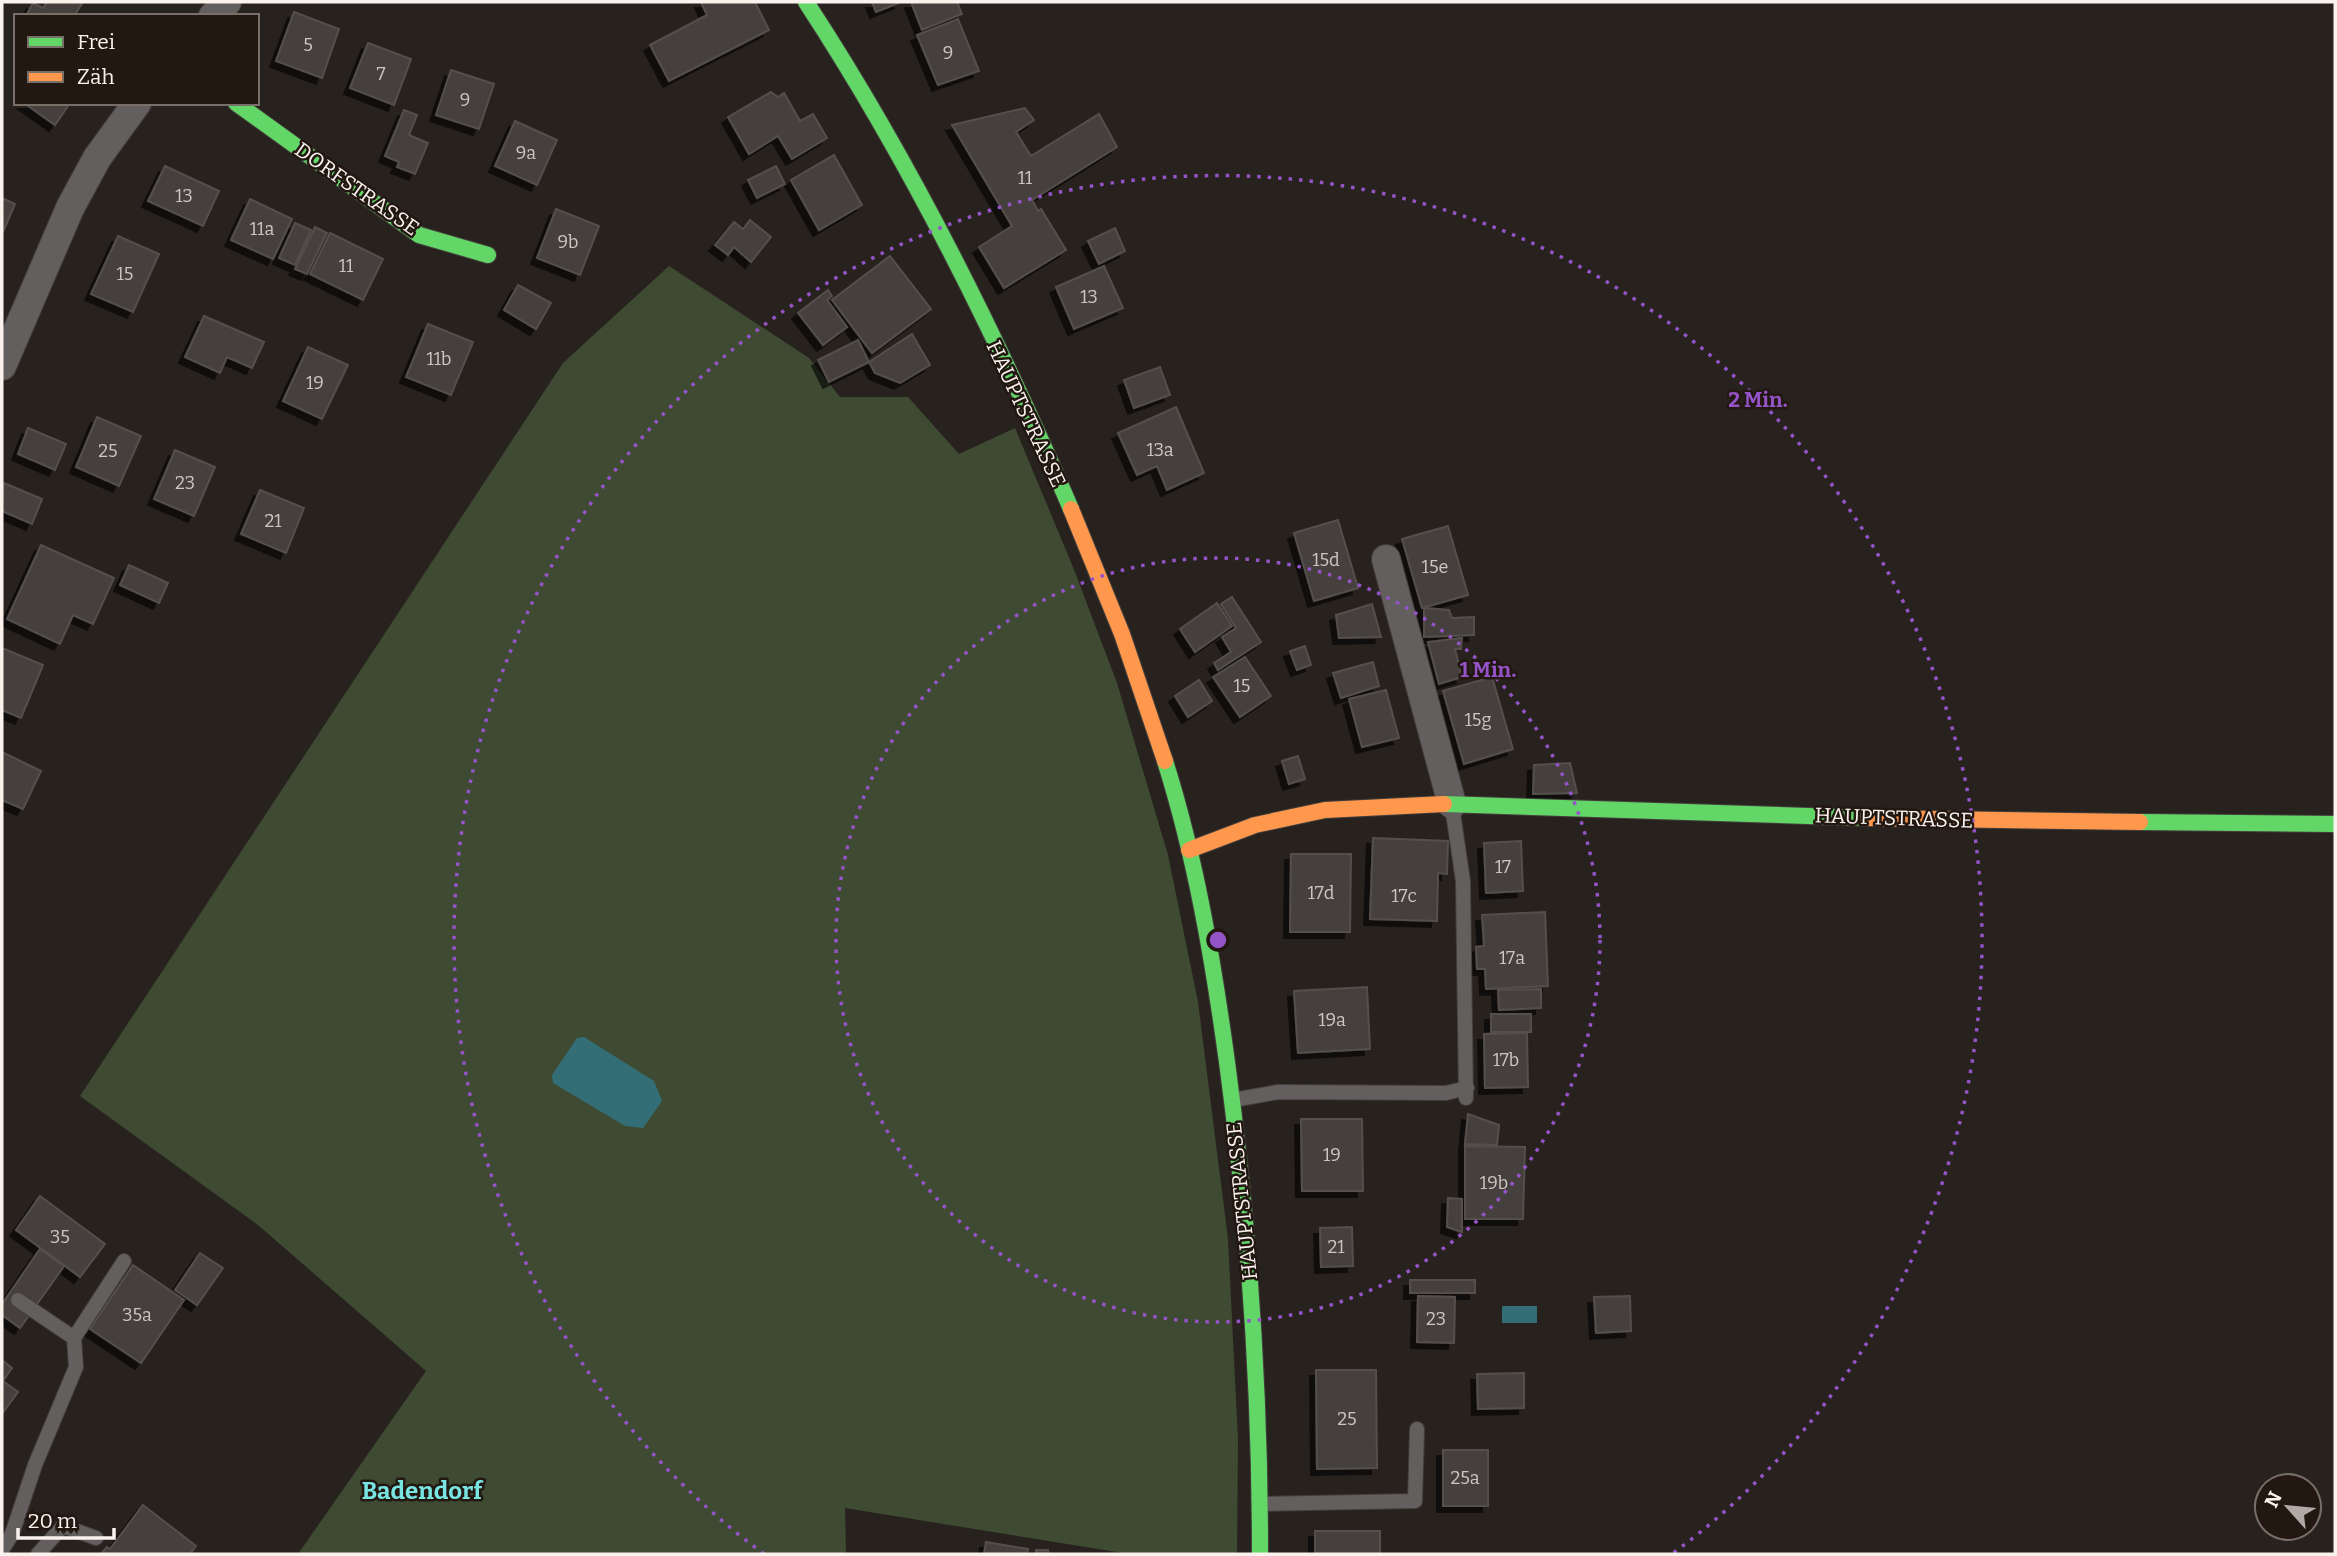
<svg xmlns="http://www.w3.org/2000/svg" width="2337" height="1556" viewBox="0 0 2337 1556" font-family="Bitter,serif">
<style>
.green{fill:#3e4b32}
.water{fill:#336e77}
.building{fill:#45403e;stroke:#544f4c;stroke-width:2;filter:url(#shadow)}
.lines{fill:none;stroke-linecap:round;stroke-linejoin:round}
.lane-casing{stroke:#443f3c;stroke-width:16}
.street-casing{stroke:#443f3c;stroke-width:30}
.fast-casing{stroke:#443f3c;stroke-width:18}
.slow-casing{stroke:#443f3c;stroke-width:18}
.lane{stroke:#625f5e;stroke-width:14}
.street{stroke:#625f5e;stroke-width:28}
.fast{stroke:#63d668;stroke-width:16}
.slow{stroke:#ff974d;stroke-width:16}
.ring{fill:none;stroke:#9454c8;stroke-width:3.5;stroke-dasharray:3.5 7}
.labels{text-anchor:middle;dominant-baseline:central;stroke-width:5;stroke-linejoin:round;paint-order:stroke}
.number-label{font-size:18px;fill:#ccc6c1}
.street-label{font-size:21px;fill:#f9f2ed;stroke:#221711}
.quarter-label{font-size:24px;font-weight:bold;fill:#79e5e2;stroke:#221711}
.centre{fill:#9454c8;stroke:#221711;stroke-width:3.5}
.ring-label{font-size:21px;text-anchor:middle;font-weight:bold;fill:#9454c8;stroke:#221711;stroke-width:5;stroke-linejoin:round;paint-order:stroke}
</style>
<defs>
<filter id="shadow"><feDropShadow dx="-6" dy="6" stdDeviation="0" flood-color="#0009"/></filter>
</defs>
<rect width="100%" height="100%" fill="#28221e"/>
<!-- green -->
<path class="green" d="M669,266L809,358L840,397H908L959,454L1015,428L1073,567L1117,683L1168,855L1198,1002L1228,1239L1238,1439L1237,1554H1129L845,1508L846,1554H298L426,1371L258,1225L80,1096L563,363Z"/>
<!-- water -->
<g class="water">
<path d="M584,1037L654,1081L662,1101L643,1128L625,1126L553,1083L552,1075L577,1038Z"/>
<rect x="1502" y="1306" width="35" height="17"/>
</g>
<!-- building -->
<g class="building">
<path d="M47,2H83L74,16H26L33,3L43,8Z"/>
<path d="M701,2H755L769,30L669,81L650,45L707,15Z"/>
<path d="M872,2H901L876,12Z"/>
<path d="M911,2H957L962,14L922,30Z"/>
<path d="M294,12L339,29L322,78L276,61Z"/>
<path d="M958,19L979,71L938,85L917,35Z"/>
<path d="M368,43L411,59L394,105L350,88Z"/>
<path d="M451,70L494,84L479,129L436,115Z"/>
<path d="M771,92L778,97L784,93L800,121L813,114L827,138L792,159L778,136L749,154L728,117Z"/>
<path d="M24,103H70L55,125Z"/>
<path d="M1025,108L1034,120L1016,132L1031,156L1099,114L1117,147L1032,200L1038,211L1041,209L1066,250L1004,288L979,247L1012,226L952,125Z"/>
<path d="M404,110L417,115L409,135L428,143L415,174L397,167L399,162L385,156Z"/>
<path d="M515,121L557,140L537,185L495,166Z"/>
<path d="M834,155L862,205L819,230L791,180Z"/>
<path d="M165,166L219,191L203,226L148,201Z"/>
<path d="M776,166L785,184L757,198L748,180Z"/>
<path d="M2,198L15,204L2,234Z"/>
<path d="M250,199L292,219L273,259L231,240Z"/>
<path d="M556,209L599,226L580,275L537,258Z"/>
<path d="M750,220L771,237L751,262L734,247L728,255L715,245L734,222L743,229Z"/>
<path d="M295,223L311,230L295,265L279,258Z"/>
<path d="M315,227L327,233L307,274L295,269Z"/>
<path d="M1115,228L1125,251L1099,264L1088,241Z"/>
<path d="M330,233L383,259L363,300L310,274Z"/>
<path d="M118,236L159,254L133,312L91,294Z"/>
<path d="M890,256L931,309L872,353L832,300Z"/>
<path d="M1104,266L1123,308L1074,329L1056,287Z"/>
<path d="M518,285L551,303L536,329L504,310Z"/>
<path d="M828,290L832,296L827,300L847,327L823,345L798,313Z"/>
<path d="M204,316L264,342L252,368L227,357L220,373L185,357Z"/>
<path d="M428,324L473,342L451,395L406,377Z"/>
<path d="M912,334L930,365L900,383L875,373L869,362Z"/>
<path d="M858,340L869,362L829,382L818,360Z"/>
<path d="M308,347L348,365L322,419L283,401Z"/>
<path d="M1160,367L1170,395L1134,408L1124,380Z"/>
<path d="M1176,407L1204,473L1167,490L1157,466L1137,475L1118,433Z"/>
<path d="M97,417L141,436L119,486L76,467Z"/>
<path d="M28,428L66,444L55,470L18,454Z"/>
<path d="M175,450L215,467L194,516L154,499Z"/>
<path d="M4,483L42,499L32,524L2,511Z"/>
<path d="M260,490L304,508L286,553L241,534Z"/>
<path d="M1338,520L1358,588L1314,601L1294,533Z"/>
<path d="M1448,526L1468,595L1422,608L1402,539Z"/>
<path d="M41,545L114,578L93,624L73,615L60,644L7,619Z"/>
<path d="M129,565L168,583L159,603L120,585Z"/>
<path d="M1232,597L1261,642L1218,670L1214,663L1231,652L1222,637L1236,628L1221,604Z"/>
<path d="M1217,603L1232,626L1195,652L1180,629Z"/>
<path d="M1372,604L1381,637L1339,638L1336,615Z"/>
<path d="M1424,608L1449,610L1452,618L1474,617V635L1424,637Z"/>
<path d="M1462,638L1461,649H1455L1462,677L1439,684L1428,642Z"/>
<path d="M1305,646L1311,665L1297,670L1290,651Z"/>
<path d="M2,648L43,665L21,718L2,710Z"/>
<path d="M1245,657L1271,696L1240,717L1213,677Z"/>
<path d="M1373,662L1379,686L1341,698L1333,673Z"/>
<path d="M1492,677L1513,749L1464,764L1443,691Z"/>
<path d="M1199,680L1212,701L1188,717L1175,696Z"/>
<path d="M1386,690L1399,738L1362,747L1349,699Z"/>
<path d="M2,752L41,771L23,809L2,800Z"/>
<path d="M1298,756L1305,779L1289,784L1282,761Z"/>
<path d="M1570,763L1577,793L1533,794L1534,765Z"/>
<path d="M1373,838L1448,841L1447,874L1438,873L1437,921L1370,919Z"/>
<path d="M1521,841L1523,891L1486,893L1484,843Z"/>
<path d="M1291,854H1351L1350,932H1290Z"/>
<path d="M1545,912L1548,986L1486,989L1485,969H1477L1476,947L1484,946L1482,915Z"/>
<path d="M1367,987L1370,1049L1298,1053L1294,991Z"/>
<path d="M1541,989V1008L1499,1010L1498,990Z"/>
<rect x="1491" y="1014" width="40" height="18"/>
<path d="M1527,1033L1528,1087L1485,1088L1484,1034Z"/>
<path d="M1468,1114L1499,1125L1497,1145L1465,1144Z"/>
<path d="M1301,1119H1362L1363,1191H1302Z"/>
<path d="M1465,1146L1525,1147L1523,1219H1465Z"/>
<path d="M40,1196L105,1244L80,1277L16,1230Z"/>
<path d="M1448,1198L1462,1199V1232L1447,1227Z"/>
<path d="M1352,1227L1353,1266L1321,1267L1320,1228Z"/>
<path d="M40,1249L64,1266L20,1328L2,1315V1304Z"/>
<path d="M200,1253L223,1268L197,1305L175,1290Z"/>
<path d="M133,1265L184,1300L141,1363L90,1329Z"/>
<rect x="1410" y="1280" width="65" height="13"/>
<path d="M1418,1296L1455,1297L1454,1343L1417,1342Z"/>
<path d="M1630,1296L1631,1331L1596,1333L1594,1297Z"/>
<path d="M2,1360L12,1368L3,1381L18,1392L2,1414Z"/>
<path d="M1316,1370H1376L1377,1468L1317,1469Z"/>
<path d="M1524,1373V1408L1478,1409L1477,1374Z"/>
<rect x="1443" y="1450" width="45" height="56"/>
<path d="M143,1505L196,1546L190,1554H101L107,1547L110,1549Z"/>
<rect x="1315" y="1531" width="65" height="23"/>
<path d="M986,1542L1028,1549L1027,1554H984Z"/>
<rect x="1036" y="1550" width="12" height="4"/>
</g>
<g class="lines">
<!-- lane casing -->
<g class="lane-casing">
<g id="lane">
<path d="M1452,806L1463,881L1466,1098"/>
<path d="M1233,1100L1278,1092L1446,1093L1467,1088"/>
<path d="M18,1300L74,1338"/>
<path d="M1262,1504L1415,1501L1417,1429"/>
<path d="M2,1550L12,1534L35,1465L76,1367L74,1338L124,1261"/>
<path d="M38,1554L63,1526L96,1538"/>
</g>
</g>
<!-- street casing -->
<g class="street-casing">
<g id="street">
<path d="M213,16L227,2"/>
<path d="M2,366L70,208L97,158L137,103"/>
<path d="M1386,559L1452,804"/>
</g>
</g>
<!-- fast casing -->
<g class="fast-casing">
<g id="fast">
<path d="M806,2C909,159 997,336 1071,509"/>
<path d="M236,103L419,235L488,255"/>
<path d="M1165,761C1196,859 1213,960 1227,1062C1249,1225 1260,1389 1260,1554"/>
<path d="M1444,804L1868,818"/>
<path d="M2140,822L2335,824"/>
</g>
</g>
<!-- slow casing -->
<g class="slow-casing">
<g id="slow">
<path d="M1071,509L1122,634L1165,761"/>
<path d="M1868,818L2140,822"/>
<path d="M1189,850L1255,825L1325,810L1444,804"/>
</g>
</g>
<!-- lane -->
<use href="#lane" class="lane"/>
<!-- street -->
<use href="#street" class="street"/>
<!-- fast -->
<use href="#fast" class="fast"/>
<!-- slow -->
<use href="#slow" class="slow"/>
</g>
<!-- distance rings -->
<g class="ring">
<circle cx="1218" cy="940" r="382"/>
<path d="M764 1554A764 764 0 1 1 1672 1554"/>
</g>
<g class="labels">
<!-- number labels -->
<g class="number-label">
<text x="308" y="45">5</text>
<text x="948" y="53">9</text>
<text x="381" y="74">7</text>
<text x="465" y="100">9</text>
<text x="526" y="153">9a</text>
<text x="1025" y="178">11</text>
<text x="184" y="196">13</text>
<text x="262" y="229">11a</text>
<text x="568" y="242">9b</text>
<text x="346" y="266">11</text>
<text x="125" y="274">15</text>
<text x="1089" y="297">13</text>
<text x="439" y="359">11b</text>
<text x="315" y="383">19</text>
<text x="1160" y="450">13a</text>
<text x="108" y="451">25</text>
<text x="185" y="483">23</text>
<text x="273" y="521">21</text>
<text x="1326" y="560">15d</text>
<text x="1435" y="567">15e</text>
<text x="1242" y="686">15</text>
<text x="1478" y="720">15g</text>
<text x="1503" y="867">17</text>
<text x="1321" y="893">17d</text>
<text x="1404" y="896">17c</text>
<text x="1512" y="958">17a</text>
<text x="1332" y="1020">19a</text>
<text x="1506" y="1060">17b</text>
<text x="1332" y="1155">19</text>
<text x="1494" y="1183">19b</text>
<text x="60" y="1237">35</text>
<text x="1336" y="1247">21</text>
<text x="137" y="1315">35a</text>
<text x="1436" y="1319">23</text>
<text x="1347" y="1419">25</text>
<text x="1465" y="1478">25a</text>
</g>
<!-- street labels -->
<g class="street-label">
<text transform="translate(357 189) rotate(35)">DORFSTRASSE</text>
<text transform="translate(1026 414) rotate(65)">HAUPTSTRASSE</text>
<text transform="translate(1894 818) rotate(2)">HAUPTSTRASSE</text>
<text transform="translate(1242 1201) rotate(-96)">HAUPTSTRASSE</text>
</g>
<!-- quarter labels -->
<g class="quarter-label">
<text x="422" y="1491">Badendorf</text>
</g>
</g>
<circle cx="1218" cy="940" r="10" class="centre"/>
<g class="ring-label">
<text x="1758" y="407">2 Min.</text>
<text x="1488" y="677">1 Min.</text>
</g>
<!-- border -->
<rect width="2337" height="1556" fill="none" stroke="#f9f2ed" stroke-width="7"/>
<!-- legend -->
<rect x="14" y="14" width="245" height="91" fill="#221711" stroke="#786f69" stroke-width="2"/>
<rect x="28" y="37" width="35" height="10" fill="#63d668" stroke="#786f69" stroke-width="2"/>
<text x="77" y="49" font-size="21" fill="#f9f2ed">Frei</text>
<rect x="28" y="72" width="35" height="10" fill="#ff974d" stroke="#786f69" stroke-width="2"/>
<text x="77" y="84" font-size="21" fill="#f9f2ed">Zäh</text>
<!-- north arrow -->
<g transform="translate(2288 1507) rotate(297)"><circle r="33" fill="#221711" stroke="#786f69" stroke-width="2"/>
<path d="M0-5L12 26L0 18L-12 26Z" fill="#b0a9a5"/>
<text y="-10" font-size="19" font-weight="bold" text-anchor="middle" fill="#f9f2ed">N</text>
</g>
<!-- scale -->
<path d="M18 1528v10h96v-10" fill="none" stroke="#f9f2ed" stroke-width="3.5"/>
<text x="28" y="1528" font-size="21" fill="#f9f2ed" stroke="#221711" stroke-width="5" paint-order="stroke">20 m</text>
</svg>
